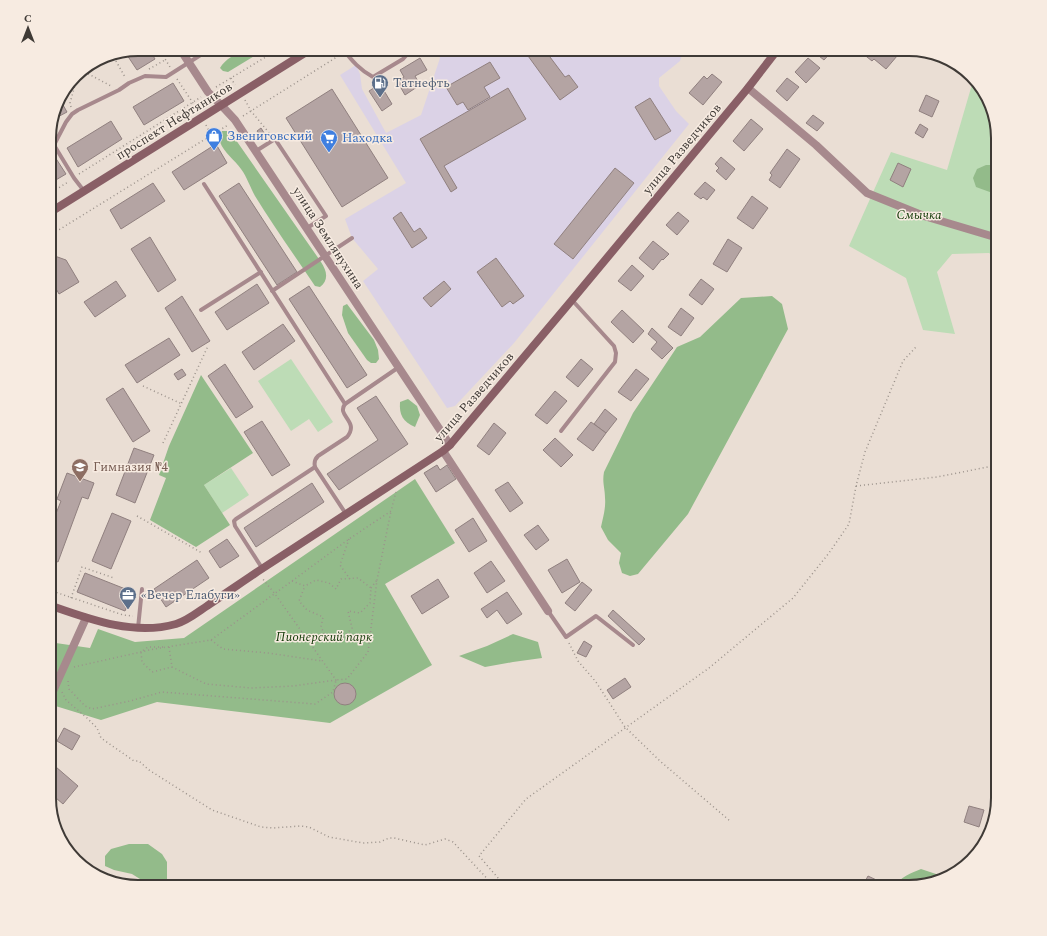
<svg xmlns="http://www.w3.org/2000/svg" width="1047" height="936" viewBox="0 0 1047 936" font-family="Spectral,serif">
<style>
.industrial{fill:#dbd2e6}
.green{fill:#bddcb6}
.forest{fill:#93bb8a}
.building{fill:#b4a4a3;stroke:#90807f}
.lines{fill:none;stroke-linecap:round;stroke-linejoin:round}
.path{stroke:#9b928b;stroke-width:1.5;stroke-dasharray:1 3;stroke-linecap:butt}
.lane{stroke:#a7898d;stroke-width:4}
.street{stroke:#a7898d;stroke-width:8}
.secondary{stroke:#895f66;stroke-width:8}
.labels{text-anchor:middle;dominant-baseline:central;stroke-width:3;stroke-linejoin:round;paint-order:stroke}
.service-label{font-size:13px;fill:#4e5e75;stroke:#f7ebe1;text-anchor:start}
.street-label{font-size:13px;fill:#3f3a36;stroke:#f7ebe1}
.shop-label{font-size:13px;fill:#366cbe;stroke:#f7ebe1;text-anchor:start}
.park-label{font-size:13px;font-style:italic;fill:#133a08;stroke:#f7ebe1}
.education-label{font-size:13px;fill:#785e54;stroke:#f7ebe1;text-anchor:start}
.rim{fill:none;stroke:#3f3a36;stroke-width:2}
</style>
<rect width="100%" height="100%" fill="#eaded4"/>
<!-- industrial -->
<path class="industrial" d="M435,49H681L683,52L680,61L659,78V86L676,111L689,124L514,343L455,406L447,408L363,281L378,269L352,238L345,219L406,183L340,75L356,65L360,74L362,89L386,133L421,115L440,58Z"/>
<!-- green -->
<g class="green">
<path d="M975,80L991,104L998,138V259L989,253L952,254L937,272L955,334L923,330L906,278L849,246L891,152L947,170L973,81Z"/>
<path d="M291,359L333,422L318,432L309,419L291,431L258,381Z"/>
<path d="M231,468L249,495L222,513L204,485Z"/>
</g>
<!-- forest -->
<g class="forest">
<path d="M245,49H266L228,72L223,71L220,68C225,59 236,54 245,49Z"/>
<path d="M222,131H227L231,133L321,262C327,271 329,280 320,287L315,286C295,256 274,227 255,196C250,187 247,177 241,169C235,160 224,153 220,142C219,138 220,135 222,131Z"/>
<path d="M986,165H998V195L976,187L973,178L977,169Z"/>
<path d="M772,296L782,304L788,329L688,514L638,574L630,576L622,573L619,563L621,553L608,540L601,527C603,517 606,508 605,498C605,488 602,483 604,472L633,413L677,347L700,337L741,298Z"/>
<path d="M347,304L374,340L378,350L379,359L376,363H371L367,360L348,333L342,315L343,306Z"/>
<path d="M201,375L253,453L204,485L230,525L196,547L150,520L166,478L159,475L169,446Z"/>
<path d="M408,399L417,406L420,415L415,427C403,422 399,415 400,402Z"/>
<path d="M415,479L455,543L385,584L432,665L330,723L157,702L101,720L49,704V642L90,648L98,629L135,642L184,638Z"/>
<path d="M513,634L538,642L542,658L513,662L485,667L459,656L487,646Z"/>
<path d="M129,844H148L162,854L167,862V887H150L148,884L132,874L114,870L105,866V856L111,849Z"/>
<path d="M921,869L945,877L946,878L943,880L909,887H895C899,877 912,873 921,869Z"/>
</g>
<!-- building -->
<g class="building">
<path d="M138,49H149L155,59L137,70L125,52Z"/>
<path d="M523,49H544L565,77L569,75L578,87L560,100Z"/>
<path d="M817,49H834L824,60L814,52Z"/>
<path d="M866,49H903L886,69L874,59L872,61L862,53Z"/>
<path d="M420,58L427,70L415,76L420,85L405,95L397,81L404,77L400,70Z"/>
<path d="M808,58L820,68L806,83L795,72Z"/>
<path d="M490,62L500,78L484,87L490,97L468,110L463,102L457,105L446,87Z"/>
<path d="M712,74L722,82L703,105L689,93L704,76L707,79Z"/>
<path d="M787,78L799,87L787,101L776,91Z"/>
<path d="M173,83L184,101L144,125L133,107Z"/>
<path d="M380,84L392,104L382,111L369,91Z"/>
<path d="M508,88L526,119L444,166L457,188L451,192L420,139Z"/>
<path d="M332,89L388,178L342,207L286,118Z"/>
<path d="M926,95L939,101L932,117L919,111Z"/>
<path d="M59,98L67,112L52,120L58,99Z"/>
<path d="M650,98L671,131L655,140L635,107Z"/>
<path d="M813,115L824,123L817,131L806,123Z"/>
<path d="M751,119L763,129L744,151L733,141Z"/>
<path d="M111,121L122,139L78,167L67,148Z"/>
<path d="M920,124L928,129L923,138L915,133Z"/>
<path d="M261,128L266,136L262,138L257,131Z"/>
<path d="M216,144L227,163L184,190L172,172Z"/>
<path d="M787,149L800,159L780,188L769,180L772,175L770,173Z"/>
<path d="M55,157L66,174L49,184V161Z"/>
<path d="M721,157L735,169L726,180L716,171L719,168L715,164Z"/>
<path d="M898,163L911,169L903,187L890,180Z"/>
<path d="M615,168L634,183L573,259L554,244Z"/>
<path d="M705,182L715,190L707,200L703,197L701,199L694,194Z"/>
<path d="M153,183L165,201L121,229L110,210Z"/>
<path d="M239,183L297,272L277,285L219,196Z"/>
<path d="M752,196L768,208L753,229L737,218Z"/>
<path d="M401,212L414,232L420,228L427,238L412,248L393,218Z"/>
<path d="M678,212L689,221L677,235L666,225Z"/>
<path d="M150,237L176,280L158,292L131,249Z"/>
<path d="M728,239L742,248L727,272L713,264Z"/>
<path d="M653,241L669,254L663,260L662,259L653,270L639,258Z"/>
<path d="M49,254L66,260L79,282L59,294L49,276V269L51,268L49,266Z"/>
<path d="M496,258L524,296L513,304L510,301L502,307L477,272Z"/>
<path d="M632,265L644,276L631,291L618,281Z"/>
<path d="M701,279L714,289L702,305L689,295Z"/>
<path d="M116,281L126,296L95,317L84,302Z"/>
<path d="M444,281L451,289L431,307L423,298Z"/>
<path d="M257,284L269,303L227,330L215,312Z"/>
<path d="M309,286L367,375L347,388L289,299Z"/>
<path d="M182,296L210,341L192,352L165,308Z"/>
<path d="M681,308L694,318L681,336L668,327Z"/>
<path d="M622,310L644,331L633,343L611,322Z"/>
<path d="M283,324L295,341L254,370L242,352Z"/>
<path d="M652,328L673,348L662,359L651,349L657,342L648,334Z"/>
<path d="M169,338L180,355L137,383L125,365Z"/>
<path d="M49,347L54,355L49,359Z"/>
<path d="M581,359L593,369L578,387L566,377Z"/>
<path d="M225,364L253,407L236,418L208,376Z"/>
<path d="M182,369L186,375L178,380L174,374Z"/>
<path d="M636,369L649,379L631,401L618,392Z"/>
<path d="M123,388L150,431L133,442L106,399Z"/>
<path d="M555,391L567,401L547,424L535,415Z"/>
<path d="M376,396L408,444L339,490L327,474L378,440L357,408Z"/>
<path d="M605,409L617,419L606,433L594,424Z"/>
<path d="M262,421L290,465L272,476L244,432Z"/>
<path d="M591,422L606,433L593,451L577,439Z"/>
<path d="M494,423L506,433L489,455L477,446Z"/>
<path d="M555,438L573,455L561,467L543,450Z"/>
<path d="M134,448L154,455L135,503L116,495Z"/>
<path d="M437,465L440,470L447,465L456,479L436,492L424,473Z"/>
<path d="M67,473L94,483L88,499L82,497L58,562L49,558V531L61,501L57,499Z"/>
<path d="M508,482L523,503L510,512L495,490Z"/>
<path d="M312,483L324,502L256,547L244,528Z"/>
<path d="M112,513L131,521L111,569L92,561Z"/>
<path d="M473,518L487,541L469,552L455,530Z"/>
<path d="M538,525L549,540L536,550L524,535Z"/>
<path d="M227,539L239,556L220,568L209,551Z"/>
<path d="M567,559L580,582L562,593L548,570Z"/>
<path d="M197,560L209,578L166,607L154,589Z"/>
<path d="M491,561L505,581L487,593L474,573Z"/>
<path d="M85,573L133,592L125,611L77,592Z"/>
<path d="M438,579L449,597L422,614L411,596Z"/>
<path d="M582,582L592,590L575,611L565,603Z"/>
<path d="M507,592L522,614L507,624L497,610L487,618L481,609Z"/>
<path d="M613,610L645,639L639,645L608,616Z"/>
<path d="M584,641L592,646L586,657L577,653Z"/>
<path d="M625,678L631,687L613,699L607,690Z"/>
<circle cx="345" cy="694" r="11"/>
<path d="M64,728L80,736L72,750L57,741Z"/>
<path d="M56,767L78,786L63,804L49,792V775Z"/>
<path d="M969,806L984,810L979,827L964,822Z"/>
<path d="M868,876L887,885L886,887H862Z"/>
</g>
<g class="lines">
<!-- path -->
<g class="path">
<path d="M159,49L170,67"/>
<path d="M112,54L125,77"/>
<path d="M149,69L165,60"/>
<path d="M81,70L111,86"/>
<path d="M231,78L235,85"/>
<path d="M177,79L197,109"/>
<path d="M216,87L279,49"/>
<path d="M245,100L251,111L270,134"/>
<path d="M71,107L70,103L78,74"/>
<path d="M243,116L340,55"/>
<path d="M206,125L211,135"/>
<path d="M79,174L201,97"/>
<path d="M49,194L68,182"/>
<path d="M49,236L228,125"/>
<path d="M143,386L182,404"/>
<path d="M163,443L208,346"/>
<path d="M856,486L937,477L998,465"/>
<path d="M137,516L202,553"/>
<path d="M349,539L340,565L350,579"/>
<path d="M292,581L305,586L316,580L329,583L336,589L341,579L358,578L371,588L370,603L360,613L348,611L352,628L342,639H327L321,627L323,617L307,610L299,601L305,586"/>
<path d="M371,588L377,580"/>
<path d="M49,590L123,615L133,616"/>
<path d="M71,598L82,567L114,578"/>
<path d="M211,640L223,649L268,653L322,661"/>
<path d="M569,643L578,661L596,682L625,727L660,761L730,821"/>
<path d="M163,647H148L141,652L142,662L152,672L172,667"/>
<path d="M169,647L172,667L206,684L251,688L293,686L336,680L275,594L262,578"/>
<path d="M74,667L154,649L211,640L292,581L349,539L391,511L396,492"/>
<path d="M68,681L69,689L85,706L92,709L130,701L162,692L315,704L333,692L336,680L347,679L368,652L377,580L391,511"/>
<path d="M62,692L66,700L87,718L97,728L101,738L134,761H139L149,770L212,810L261,827L273,828L300,826L309,827L329,837L363,843L380,842L389,838H394L425,845L445,839L453,842L495,887"/>
<path d="M506,887L479,856L526,799L709,668L793,598L829,553L849,524L856,486L865,452L903,361L916,347"/>
</g>
<!-- lane -->
<g class="lane">
<path d="M343,49C352,61 360,70 373,77L403,59L412,49"/>
<path d="M54,145L74,178L84,191"/>
<path d="M49,148L54,145L66,122L72,114L78,110L119,90L129,83L145,76L166,77L210,49"/>
<path d="M256,151L275,139L326,216L307,228"/>
<path d="M204,184L345,404"/>
<path d="M272,291L352,238"/>
<path d="M201,310L261,272"/>
<path d="M561,431L615,362L616,353L614,346L572,300"/>
<path d="M346,514L315,467C314,463 314,460 318,456L347,437C360,421 336,416 345,404L399,367"/>
<path d="M262,568L235,526L234,521L236,519L315,467"/>
<path d="M548,611L566,637L596,616L633,645"/>
<path d="M138,628L142,589"/>
</g>
<!-- street -->
<g class="street">
<path d="M180,49L208,92L222,106L235,120L450,445"/>
<path d="M748,88L816,145L867,193L924,216L998,238"/>
<path d="M443,451L548,611"/>
<path d="M49,700L86,618"/>
</g>
<!-- secondary -->
<g class="secondary">
<path d="M49,213L311,49"/>
<path d="M49,605C89,619 133,636 176,624C187,621 198,612 207,606C224,594 241,583 257,572C319,531 381,491 443,451L450,445L572,300L748,88L778,49"/>
</g>
</g>
<!-- icons -->
<defs>
<g id="fuel-pin" transform="scale(0.9)"><path d="M0 17L-7.5 6A9.5 9.5 0 1 1 7.5 6Z" fill="#5c6f8a" stroke="#f7ebe1"/><path d="M-5.5-6h7V0h2V4h1.3V-2.5L3-4.5l.8-.8L6-3V5H2.5V1h-1V6h-7ZM-4.2-4.7v3.2H.2V-4.7Z" fill="#fff"/></g>
<g id="shop-pin" transform="scale(0.9)"><path d="M0 17L-7.5 6A9.5 9.5 0 1 1 7.5 6Z" fill="#3f7fe0" stroke="#f7ebe1"/><path d="M-5-2.5h2.3a2.7 3.5 0 0 1 5.4 0H5L5.5 6h-11ZM-1.5-2.5h3a1.5 2.3 0 0 0-3 0Z" fill="#fff"/></g>
<g id="supermarket-pin" transform="scale(0.9)"><path d="M0 17L-7.5 6A9.5 9.5 0 1 1 7.5 6Z" fill="#3f7fe0" stroke="#f7ebe1"/><path d="M-6-5.5h2.5l.6 2H6L4.5 2H-2.5L-4.4-4H-6ZM-1.5 3.2a1.3 1.3 0 1 0 .1 0ZM3 3.2a1.3 1.3 0 1 0 .1 0Z" fill="#fff"/></g>
<g id="school-pin" transform="scale(0.9)"><path d="M0 17L-7.5 6A9.5 9.5 0 1 1 7.5 6Z" fill="#8d6e63" stroke="#f7ebe1"/><path d="M0-5L7-2L0 1L-7-2ZM-4 1L0 2.5L4 1V4Q0 6-4 4Z" fill="#fff"/></g>
<g id="office-pin" transform="scale(0.9)"><path d="M0 17L-7.5 6A9.5 9.5 0 1 1 7.5 6Z" fill="#5c6f8a" stroke="#f7ebe1"/><path d="M-6-3h4V-5.5h4V-3h4V5H-6ZM-1-4.5V-3h2v-1.5ZM-6 0V1H6V0Z" fill="#fff"/></g>
</defs>
<g fill-rule="evenodd">
<use href="#fuel-pin" x="380" y="83"/>
<use href="#shop-pin" x="214" y="136"/>
<use href="#supermarket-pin" x="329" y="138"/>
<use href="#school-pin" x="80" y="467"/>
<use href="#office-pin" x="128" y="595"/>
</g>
<g class="labels">
<!-- service labels -->
<g class="service-label">
<text x="393" y="83">Татнефть</text>
<text x="141" y="595">«Вечер Елабуги»</text>
</g>
<!-- street labels -->
<g class="street-label">
<text transform="translate(174 121) rotate(-32)">проспект Нефтяников</text>
<text transform="translate(682 149) rotate(-50)">улица Разведчиков</text>
<text transform="translate(328 238) rotate(57)">улица Землянухина</text>
<text transform="translate(474 397) rotate(-49)">улица Разведчиков</text>
</g>
<!-- shop labels -->
<g class="shop-label">
<text x="227" y="136">Звениговский</text>
<text x="342" y="138">Находка</text>
</g>
<!-- park labels -->
<g class="park-label">
<text x="919" y="215">Смычка</text>
<text x="324" y="637">Пионерский парк</text>
</g>
<!-- education labels -->
<g class="education-label">
<text x="93" y="467">Гимназия №4</text>
</g>
</g>
<!-- crop -->
<path d="M0 0H1047V936H0ZM138 56H909A82 82 0 0 1 991 138V798A82 82 0 0 1 909 880H138A82 82 0 0 1 56 798V138A82 82 0 0 1 138 56Z" fill="#f7ebe1" fill-rule="evenodd"/>
<path class="rim" d="M138 56H909A82 82 0 0 1 991 138V798A82 82 0 0 1 909 880H138A82 82 0 0 1 56 798V138A82 82 0 0 1 138 56Z"/>
<!-- north arrow -->
<g transform="translate(28 28)" stroke="#f7ebe1" stroke-width="3" paint-order="stroke">
<path d="M0-3L7 15L0 10L-7 15Z" fill="#3f3a36"/>
<text y="-6" font-size="11" font-weight="bold" text-anchor="middle" fill="#3f3a36">С</text>
</g>
</svg>
